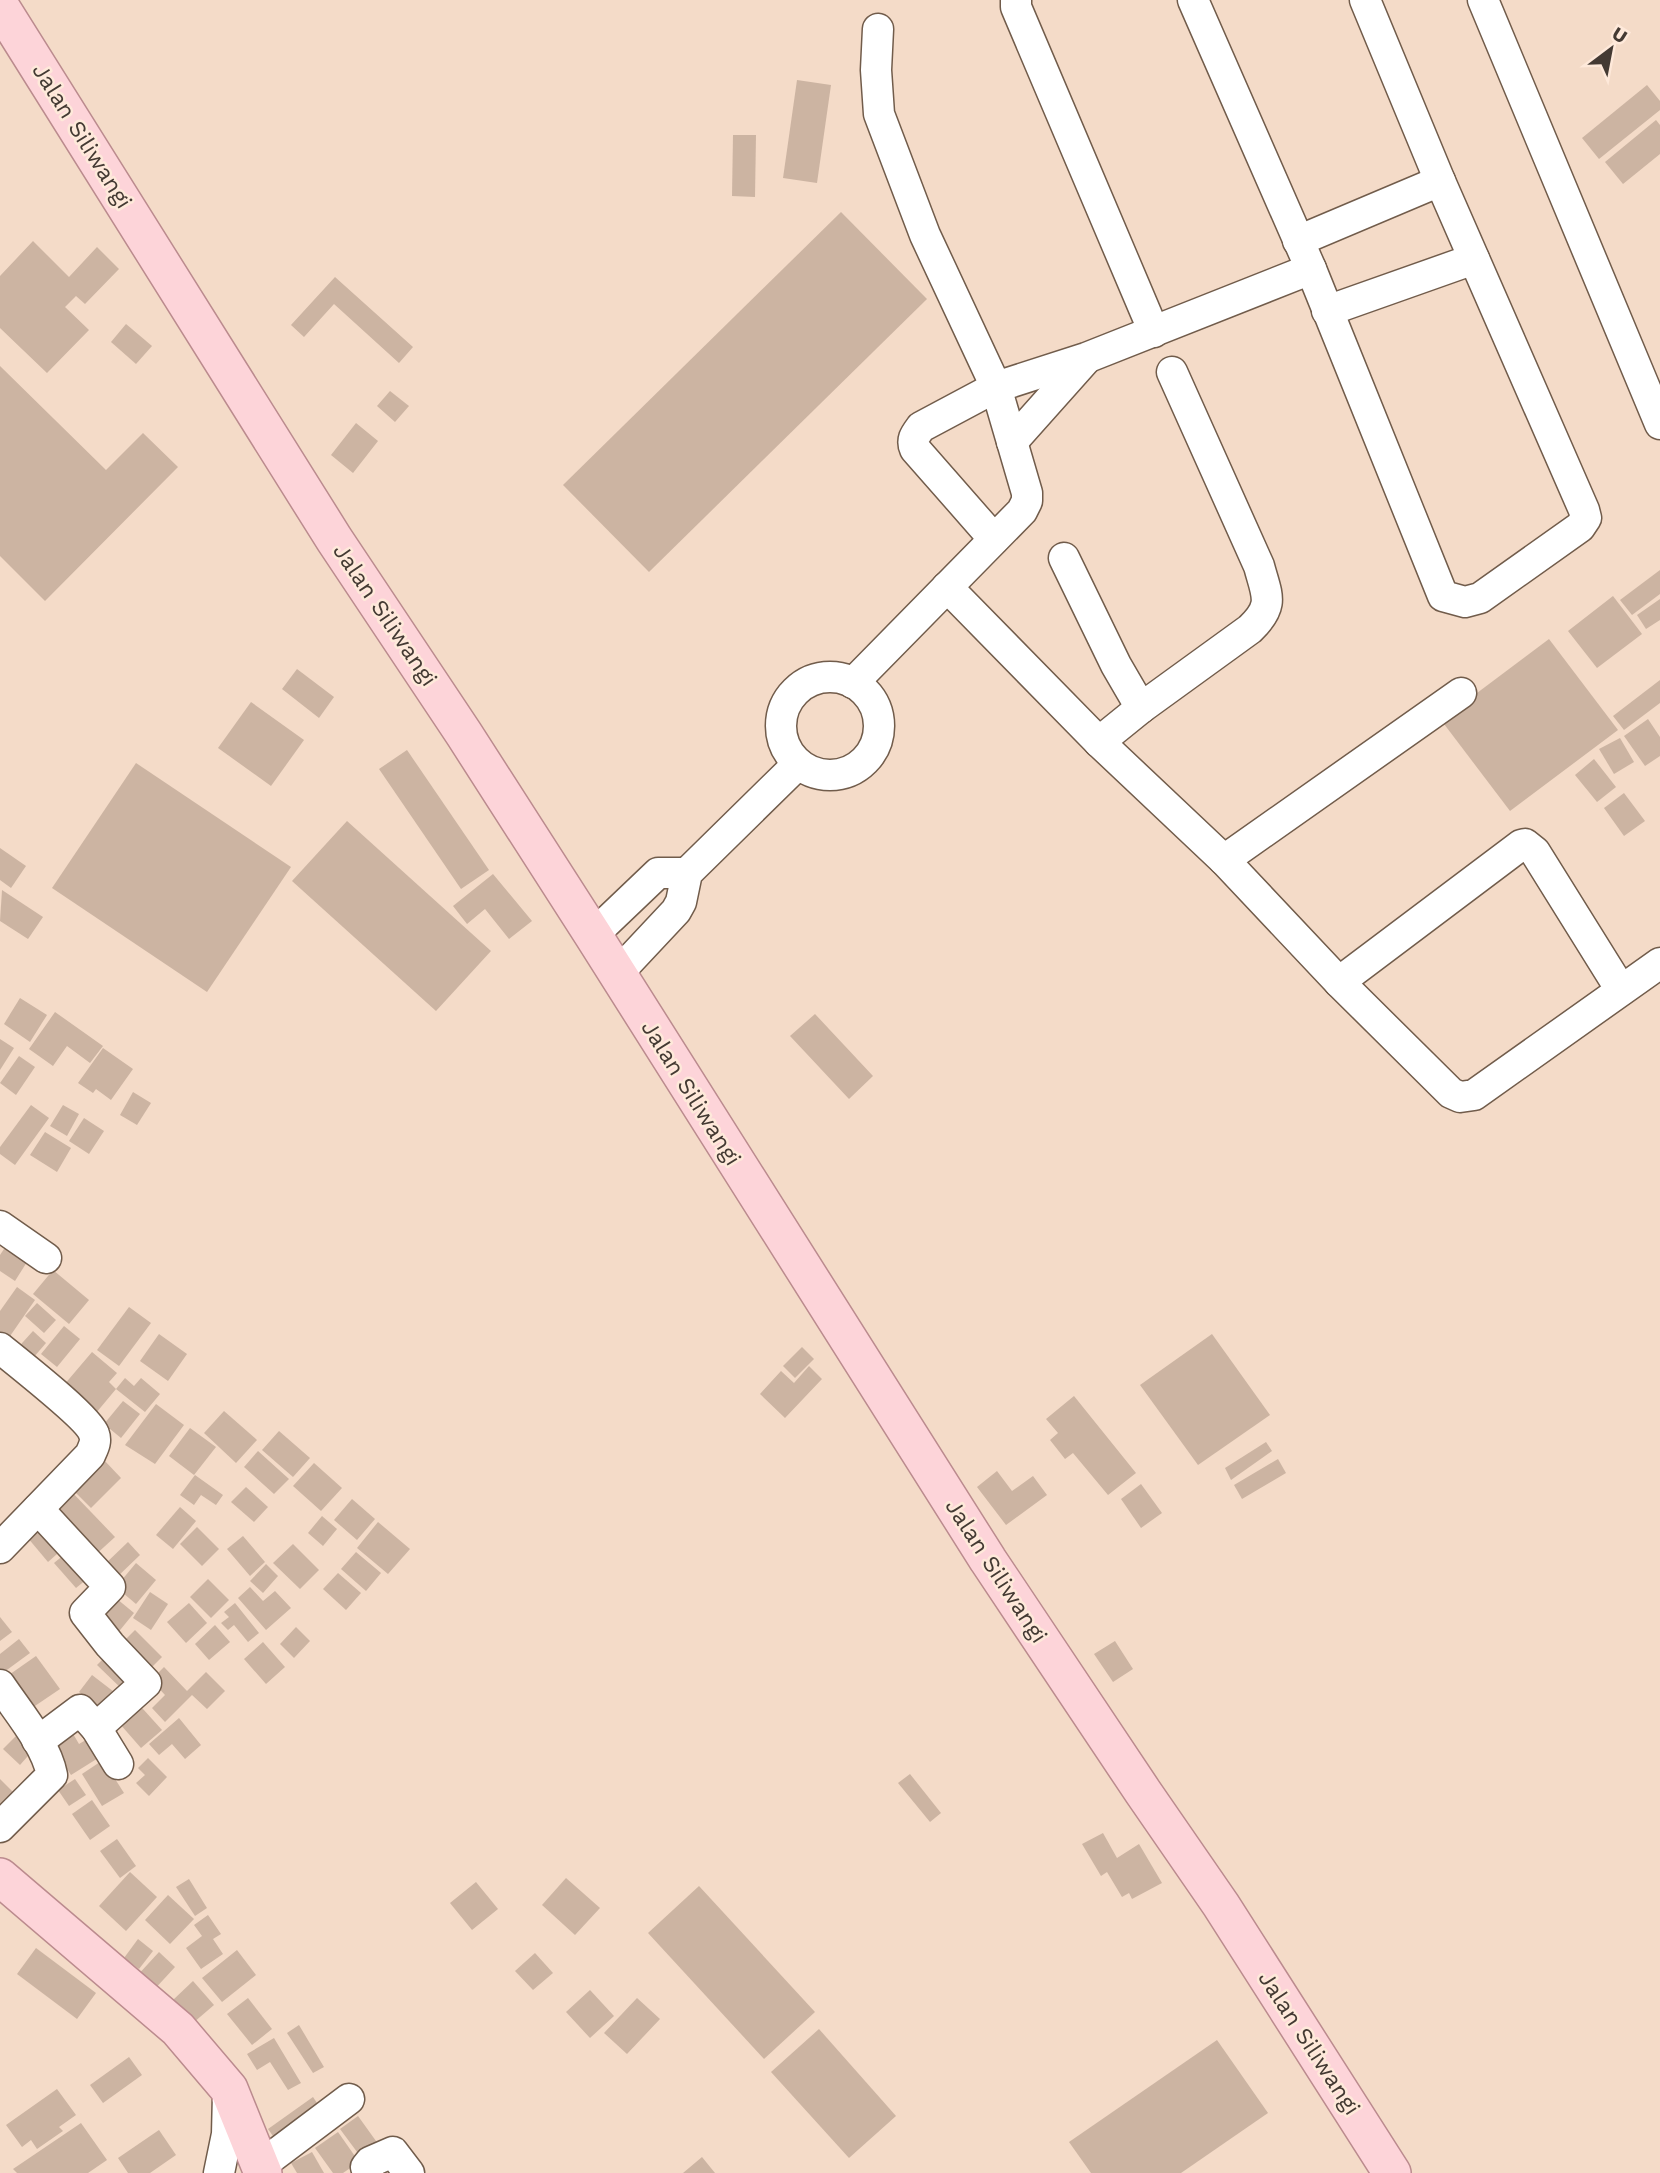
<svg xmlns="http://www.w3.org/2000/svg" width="1660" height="2173" viewBox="0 0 1660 2173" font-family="'Work Sans',sans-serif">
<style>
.building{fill:#ccb4a2}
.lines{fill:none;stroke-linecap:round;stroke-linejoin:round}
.minor-casing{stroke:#715c4b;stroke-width:33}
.major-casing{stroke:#bb8b8e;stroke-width:40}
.minor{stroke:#fff;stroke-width:30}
.major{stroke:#fdd4d9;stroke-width:37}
.labels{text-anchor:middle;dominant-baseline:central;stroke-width:5;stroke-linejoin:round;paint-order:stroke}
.street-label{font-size:23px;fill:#443a33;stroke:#fee9da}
</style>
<rect width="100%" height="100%" fill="#f4dbc8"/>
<!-- building -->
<g class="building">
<path d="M797,80L831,85L817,183L783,178Z"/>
<path d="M1647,85L1660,101V110L1599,159L1582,138Z"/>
<path d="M1656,120L1660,125V154L1623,184L1605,162Z"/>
<path d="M733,135H756L755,197L732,196Z"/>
<path d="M841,212L927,299L649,572L563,485Z"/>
<path d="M33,241L69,277L97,247L119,269L85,304L76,296L65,307L89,330L47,373L0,328V276Z"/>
<path d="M335,277L413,347L399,363L334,304L304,337L291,325Z"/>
<path d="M126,324L152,346L136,364L111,342Z"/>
<path d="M0,366L106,470L143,433L178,467L45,601L0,556Z"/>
<path d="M390,391L409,406L395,422L377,406Z"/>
<path d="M356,423L378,441L353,473L331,455Z"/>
<path d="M1660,570V594L1632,615L1620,600Z"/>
<path d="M1613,596L1642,634L1597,668L1568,631Z"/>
<path d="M1660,599V620L1646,629L1637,615Z"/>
<path d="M1549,639L1618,730L1510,811L1441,720Z"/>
<path d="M297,669L334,697L319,718L282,689Z"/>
<path d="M1660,680V703L1624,730L1613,716Z"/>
<path d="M251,702L304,740L271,786L218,748Z"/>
<path d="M1648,719L1660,737V756L1645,766L1624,736Z"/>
<path d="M1620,738L1634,762L1614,774L1599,749Z"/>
<path d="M407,750L489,870L461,889L379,769Z"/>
<path d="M1594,759L1616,787L1597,802L1575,775Z"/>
<path d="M136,763L291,867L207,992L52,888Z"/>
<path d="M1624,793L1645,821L1624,836L1604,808Z"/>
<path d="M347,821L491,951L436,1011L292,881Z"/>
<path d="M0,848L26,866L11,888L0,880Z"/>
<path d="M493,874L532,921L509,939L485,909L467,924L453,906Z"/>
<path d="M2,890L43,917L28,939L0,921Z"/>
<path d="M20,998L47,1015L30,1042L4,1024Z"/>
<path d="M55,1012L103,1046L90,1063L67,1046L53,1066L29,1049Z"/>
<path d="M815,1014L873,1076L849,1099L790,1036Z"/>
<path d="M0,1039L14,1048L0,1070Z"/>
<path d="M103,1048L133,1069L111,1100L96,1089L93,1093L78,1083Z"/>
<path d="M19,1056L35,1067L16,1095L0,1083Z"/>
<path d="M133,1092L151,1103L137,1125L120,1115Z"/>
<path d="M31,1105L49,1118L15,1165L0,1154V1147Z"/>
<path d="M63,1105L79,1114L67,1136L50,1126Z"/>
<path d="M84,1118L104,1131L89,1154L69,1141Z"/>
<path d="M45,1132L71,1148L57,1172L30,1155Z"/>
<path d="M10,1240L32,1254L15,1281L0,1271V1255Z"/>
<path d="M53,1270L89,1300L69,1324L33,1294Z"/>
<path d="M17,1287L35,1300L8,1339L0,1333V1311Z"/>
<path d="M37,1303L56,1320L44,1333L25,1316Z"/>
<path d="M129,1307L151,1323L119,1366L97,1350Z"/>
<path d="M64,1326L80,1339L57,1367L41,1354Z"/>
<path d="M33,1331L46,1343L27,1365L13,1353Z"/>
<path d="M159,1334L187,1354L168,1381L140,1361Z"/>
<path d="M1212,1334L1270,1415L1198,1465L1140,1385Z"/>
<path d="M802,1347L814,1359L795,1378L783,1366Z"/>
<path d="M92,1352L117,1373L109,1382L116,1389L91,1419L58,1392Z"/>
<path d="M809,1366L822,1379L785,1418L760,1394L781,1371L794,1383Z"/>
<path d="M125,1378L134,1386L141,1378L160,1394L145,1412L116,1389Z"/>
<path d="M1074,1396L1136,1473L1108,1495L1073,1453L1065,1459L1050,1440L1058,1433L1046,1419Z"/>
<path d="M123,1401L140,1414L121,1438L104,1424Z"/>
<path d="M156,1404L184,1425L155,1464L125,1445Z"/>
<path d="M224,1411L257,1440L236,1463L204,1433Z"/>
<path d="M190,1428L216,1447L194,1475L169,1456Z"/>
<path d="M279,1431L310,1458L293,1477L262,1450Z"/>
<path d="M1266,1442L1272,1451L1231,1480L1225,1468Z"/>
<path d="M258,1451L289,1479L274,1494L244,1467Z"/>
<path d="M1278,1459L1286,1473L1242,1499L1234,1485Z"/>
<path d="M104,1460L121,1478L91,1508L74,1491Z"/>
<path d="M314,1463L342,1488L321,1511L293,1486Z"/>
<path d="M997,1471L1012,1491L1033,1476L1047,1495L1006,1525L977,1487Z"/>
<path d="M195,1475L223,1495L216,1505L201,1495L194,1505L180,1495Z"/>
<path d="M1141,1484L1162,1513L1141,1528L1121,1499Z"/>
<path d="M246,1487L268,1507L254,1522L231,1502Z"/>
<path d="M68,1488L115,1537L93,1557L47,1507Z"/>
<path d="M352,1499L375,1519L357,1540L334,1520Z"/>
<path d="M180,1507L196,1521L173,1549L156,1535Z"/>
<path d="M40,1516L66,1546L48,1562L22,1531Z"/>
<path d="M322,1516L337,1529L323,1546L308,1533Z"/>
<path d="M378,1522L410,1549L388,1574L357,1548Z"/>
<path d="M197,1527L219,1549L202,1566L180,1544Z"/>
<path d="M243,1536L265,1562L250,1576L227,1549Z"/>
<path d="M128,1542L140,1555L115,1579L103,1566Z"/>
<path d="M293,1544L319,1570L300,1589L273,1563Z"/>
<path d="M71,1549L93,1574L76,1588L54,1563Z"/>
<path d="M356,1552L381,1573L366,1591L341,1569Z"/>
<path d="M136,1563L156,1580L136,1604L116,1587Z"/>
<path d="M266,1564L278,1576L263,1593L250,1581Z"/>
<path d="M338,1573L361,1593L346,1610L323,1589Z"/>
<path d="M208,1579L229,1600L211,1618L190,1597Z"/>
<path d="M250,1587L263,1601L275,1591L291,1608L266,1630L238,1598Z"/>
<path d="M150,1592L168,1604L151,1630L133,1618Z"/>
<path d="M111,1594L134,1613L116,1635L93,1617Z"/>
<path d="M189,1603L207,1623L186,1643L167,1622Z"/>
<path d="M235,1603L259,1633L248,1642L234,1625L228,1630L221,1623L229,1617L224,1612Z"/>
<path d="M0,1617L12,1632L0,1641Z"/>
<path d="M215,1625L230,1642L209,1660L195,1644Z"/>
<path d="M296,1627L310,1641L294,1658L280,1644Z"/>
<path d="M135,1630L162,1657L144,1675L117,1648Z"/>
<path d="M19,1639L30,1653L0,1675V1654Z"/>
<path d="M1115,1641L1133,1669L1113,1682L1094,1654Z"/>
<path d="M263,1642L285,1667L266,1684L244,1659Z"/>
<path d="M108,1654L135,1681L125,1692L97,1665Z"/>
<path d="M36,1656L60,1689L29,1710L6,1677Z"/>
<path d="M164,1667L187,1691L206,1672L225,1691L207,1709L192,1695L165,1722L152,1708L165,1695L151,1680Z"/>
<path d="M92,1675L118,1695L105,1712L79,1692Z"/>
<path d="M133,1698L162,1730L141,1748L113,1716Z"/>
<path d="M179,1718L201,1745L185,1759L172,1744L159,1755L149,1744Z"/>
<path d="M69,1727L79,1744L91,1737L103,1755L71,1775L48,1739Z"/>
<path d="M19,1733L35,1748L20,1765L3,1749Z"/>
<path d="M148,1758L167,1777L149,1796L136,1783L145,1775L138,1768Z"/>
<path d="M103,1760L124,1793L102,1806L82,1774Z"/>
<path d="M910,1774L941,1813L930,1822L898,1783Z"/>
<path d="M0,1779L14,1793L0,1808Z"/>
<path d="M75,1779L86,1795L69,1806L58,1790Z"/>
<path d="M92,1800L110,1826L90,1840L72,1814Z"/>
<path d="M1103,1833L1117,1858L1139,1844L1162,1883L1132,1899L1129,1893L1122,1897L1107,1872L1101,1876L1082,1844Z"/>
<path d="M117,1839L136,1866L120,1878L100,1851Z"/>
<path d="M130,1872L157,1897L126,1931L99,1906Z"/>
<path d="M566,1878L600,1908L575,1935L542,1905Z"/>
<path d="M189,1879L207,1908L195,1916L176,1887Z"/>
<path d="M476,1882L498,1909L472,1930L450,1903Z"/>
<path d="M699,1886L815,2012L764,2059L648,1933Z"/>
<path d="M168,1895L194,1919L170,1944L145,1920Z"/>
<path d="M208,1915L221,1934L213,1939L223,1954L201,1969L186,1948L202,1936L194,1925Z"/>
<path d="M138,1939L153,1951L139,1969L124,1958Z"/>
<path d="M36,1948L96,1993L77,2019L17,1974Z"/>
<path d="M237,1950L256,1975L222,2002L202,1978Z"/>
<path d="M159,1952L175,1967L152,1992L136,1977Z"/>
<path d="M535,1953L553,1973L533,1990L515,1971Z"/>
<path d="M193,1981L214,2005L193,2023L173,2000Z"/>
<path d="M590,1990L614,2016L590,2038L566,2012Z"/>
<path d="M248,1998L272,2029L252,2045L227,2014Z"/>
<path d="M637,1998L660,2019L627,2054L604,2033Z"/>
<path d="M299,2025L324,2067L313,2073L287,2033Z"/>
<path d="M819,2029L896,2116L849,2158L771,2072Z"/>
<path d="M274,2038L301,2083L288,2090L270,2062L257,2070L247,2054Z"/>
<path d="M1217,2040L1268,2113L1181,2173H1091L1069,2142Z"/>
<path d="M129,2057L142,2075L103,2103L90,2085Z"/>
<path d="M57,2089L76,2115L59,2127L63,2131L37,2149L31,2140L22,2147L6,2125Z"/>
<path d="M313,2097L323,2112L278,2143L268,2129Z"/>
<path d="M358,2116L381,2148L363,2160L340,2129Z"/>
<path d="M81,2123L107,2160L88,2173H17L13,2169Z"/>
<path d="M159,2130L176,2155L150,2173H128L118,2158Z"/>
<path d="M338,2132L359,2162L343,2173H333L315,2148Z"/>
<path d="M312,2152L324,2173H297L291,2163Z"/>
<path d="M702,2157L715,2173H683Z"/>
</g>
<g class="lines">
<!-- minor casing -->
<g class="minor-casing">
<g id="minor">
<path d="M1016,0V7L1154,332"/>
<path d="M1193,0L1311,269L1443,596L1465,602L1480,598L1580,527L1586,518L1584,510L1440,181L1365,0"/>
<path d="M1483,0L1660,424"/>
<path d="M1298,241L1440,181"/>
<path d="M1327,311L1474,259"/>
<path d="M1012,442L1086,359"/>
<path d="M994,539L915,449C911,440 915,435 921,427L996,387L1086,358L1311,269"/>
<path d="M1064,558L1116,665L1141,708L1250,629C1275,605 1267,596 1259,566L1172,372"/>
<path d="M947,587L1099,742L1224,860L1339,982L1451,1093L1460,1097L1474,1095L1660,963"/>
<circle cx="830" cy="726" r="49"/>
<path d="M853,683L1022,511L1027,501V493L996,387L925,235L879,114L876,70L878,29"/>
<path d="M1099,742L1141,708"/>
<path d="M1224,860L1461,693"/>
<path d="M593,935L658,873H687"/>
<path d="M616,975L676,911L681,902L687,873L798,764"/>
<path d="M1339,982L1521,845L1525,844L1535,852L1621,990"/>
<path d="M0,1226L46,1258"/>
<path d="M0,1348C17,1362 89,1418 94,1434C97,1442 93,1448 90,1455L0,1548"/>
<path d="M38,1509L110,1587L85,1613L110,1645L146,1683L96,1728"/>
<path d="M0,1685C18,1712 46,1744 52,1775L0,1827"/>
<path d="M37,1740L44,1737L80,1710L96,1728L118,1764"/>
<path d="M260,2166L349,2099"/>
<path d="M219,2173L227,2134L228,2094"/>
<path d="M368,2173L366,2167L370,2162L393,2152L409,2173"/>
</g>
</g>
<!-- major casing -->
<g class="major-casing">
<g id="major">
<path d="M0,6L334,539L464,734L593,935L988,1560L1143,1792L1221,1905L1392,2173"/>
<path d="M0,1877L178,2029L229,2089L263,2173"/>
</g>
</g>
<!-- minor -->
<use href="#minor" class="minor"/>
<!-- major -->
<use href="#major" class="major"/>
</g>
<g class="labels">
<!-- street labels -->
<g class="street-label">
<text transform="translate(82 136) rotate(58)">Jalan Siliwangi</text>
<text transform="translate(385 615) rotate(56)">Jalan Siliwangi</text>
<text transform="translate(691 1093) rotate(58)">Jalan Siliwangi</text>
<text transform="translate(996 1571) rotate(57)">Jalan Siliwangi</text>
<text transform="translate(1309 2043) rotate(57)">Jalan Siliwangi</text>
</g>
</g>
<!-- north arrow -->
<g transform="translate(1611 49) rotate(32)" stroke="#fee9da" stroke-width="5" paint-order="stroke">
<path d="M0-5L12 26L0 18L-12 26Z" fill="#443a33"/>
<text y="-10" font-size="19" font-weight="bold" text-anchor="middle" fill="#443a33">U</text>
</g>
</svg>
